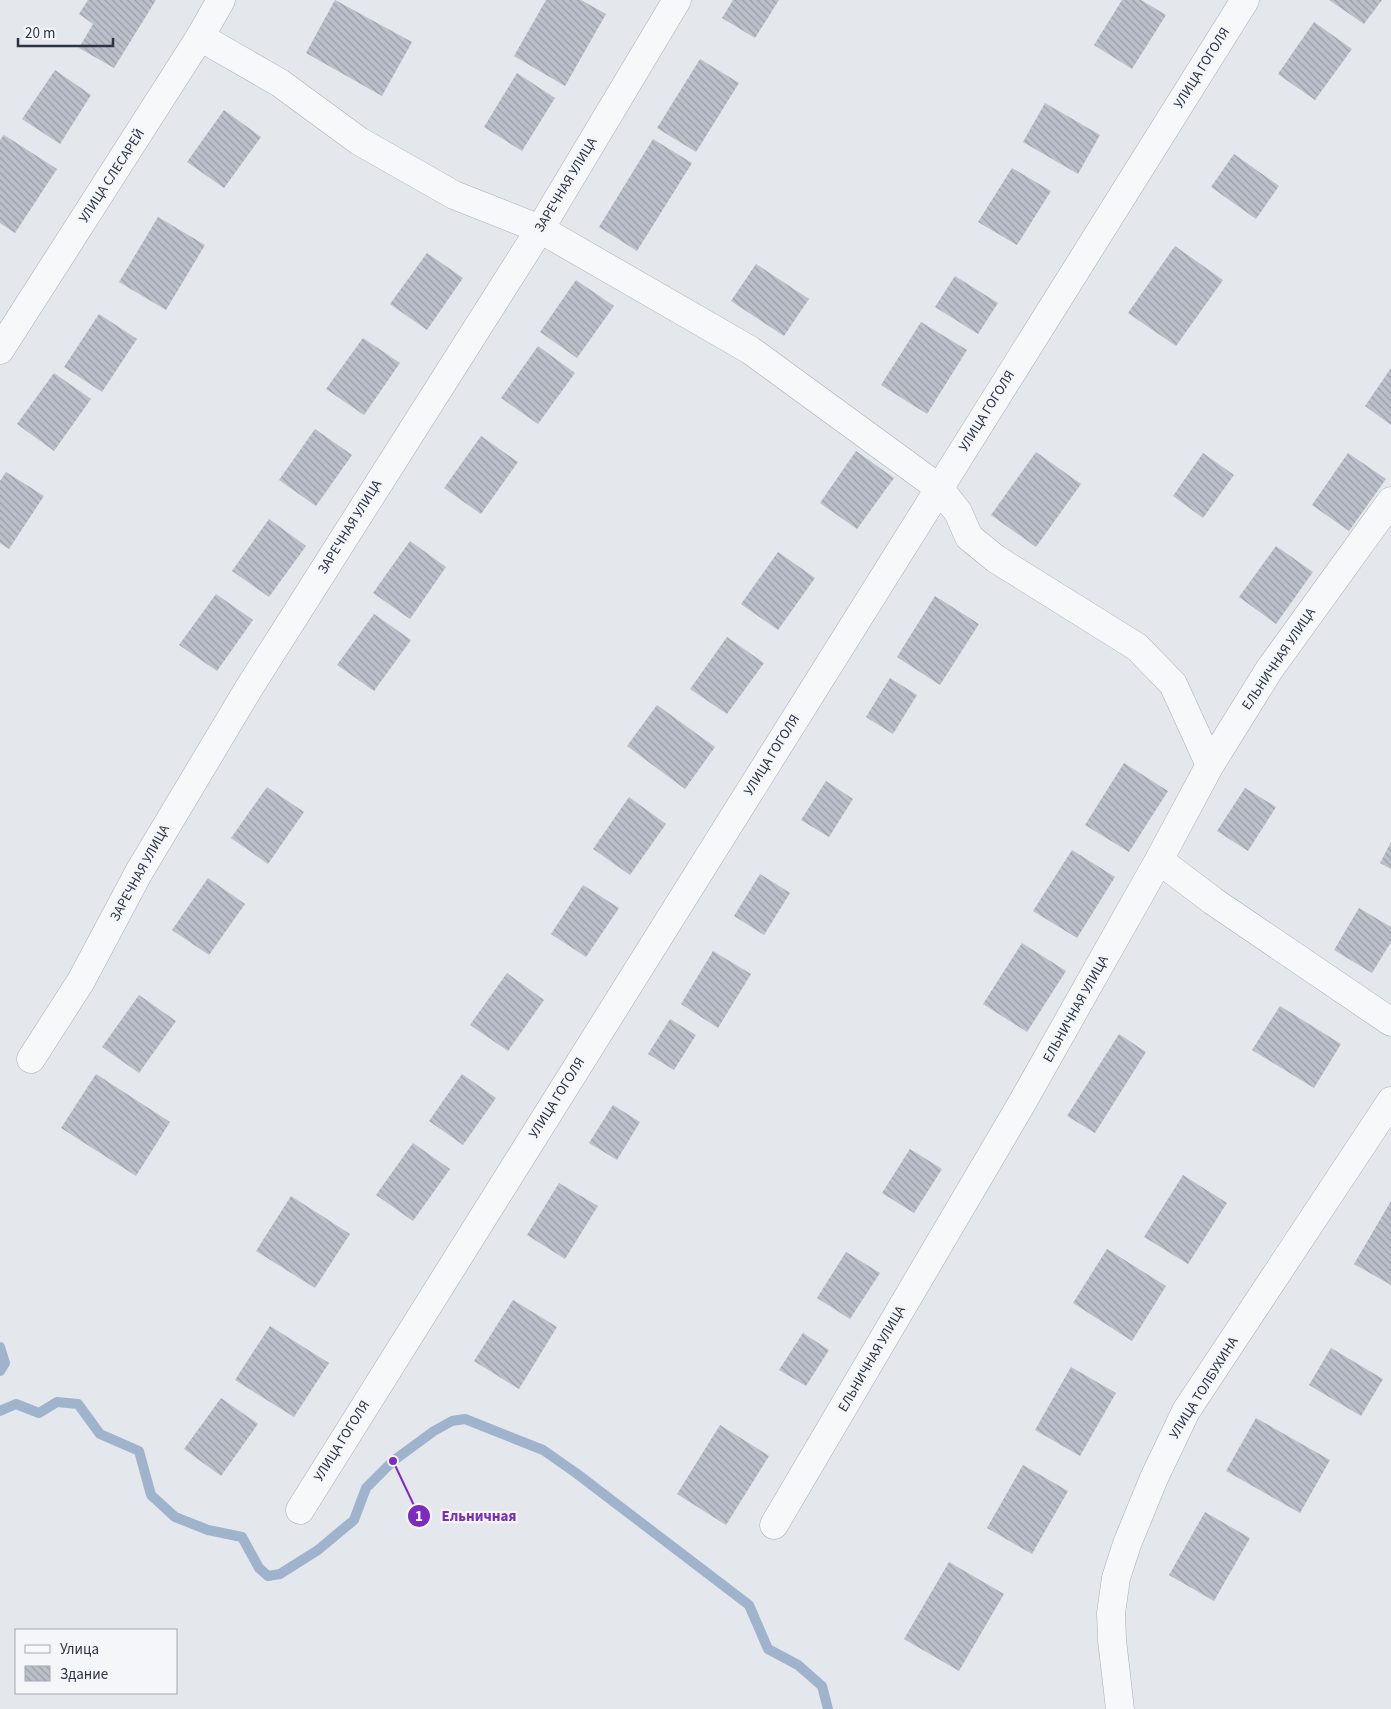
<svg xmlns="http://www.w3.org/2000/svg" width="1391" height="1709" viewBox="0 0 1391 1709" font-family="'Source Sans 3',sans-serif">
<style>
.lines{fill:none;stroke-linecap:round;stroke-linejoin:round}
.stream{stroke:#9fb4cc;stroke-width:10}
.building{fill:url(#building-back-hatch)}
.minor-casing{stroke:#a9aeb7;stroke-width:29}
.minor{stroke:#f7f8fa;stroke-width:28}
.labels{text-anchor:middle;dominant-baseline:central;stroke-width:4.5;stroke-linejoin:round;paint-order:stroke}
.street-label{font-size:14px;fill:#2b3445;stroke:#f4f6f9}
.leader{fill:none;stroke:#7b2cbf;stroke-width:2}
.callout-dot{fill:#7b2cbf;stroke:#f4f6f9;stroke-width:2}
.mark-label{font-size:15px;text-anchor:middle;font-weight:bold;fill:#fff}
.callout-label{font-size:15px;text-anchor:middle;font-weight:bold;fill:#7b2cbf;stroke:#f4f6f9;stroke-width:4.5;stroke-linejoin:round;paint-order:stroke}
</style>
<defs>
<pattern id="building-back-hatch" width="6" height="6" patternUnits="userSpaceOnUse" patternTransform="scale(1.25)"><rect width="6" height="6" fill="#bbc0ca"/><path d="M-1 5l2 2M0 0l6 6M5-1l2 2" fill="none" stroke="#989da6"/></pattern>
</defs>
<rect width="100%" height="100%" fill="#e4e7ec"/>
<g class="lines">
<!-- stream -->
<g class="stream">
<path d="M0,1347L5,1363L0,1371"/>
<path d="M0,1411L16,1404L39,1413L57,1402L78,1404L100,1434L139,1451L151,1495L175,1517L208,1530L242,1537L259,1568L268,1576L280,1574L318,1550L354,1520L366,1488L393,1461L434,1431L452,1421L465,1419L543,1450L576,1473L749,1605L768,1649L798,1665L822,1686L828,1709"/>
</g>
</g>
<!-- building -->
<g class="building">
<path d="M88,0H156L114,68L79,48L93,24L79,14Z"/>
<path d="M335,0L412,42L382,96L306,53Z"/>
<path d="M546,0H581L606,14L565,86L514,56Z"/>
<path d="M733,0H779L755,38L722,18Z"/>
<path d="M1122,0H1141L1166,15L1132,69L1094,45Z"/>
<path d="M1329,0H1382L1364,24Z"/>
<path d="M1314,22L1352,49L1315,100L1278,74Z"/>
<path d="M700,59L739,83L696,152L657,128Z"/>
<path d="M55,70L91,95L60,144L22,119Z"/>
<path d="M517,73L555,98L522,151L484,127Z"/>
<path d="M1045,103L1100,135L1078,174L1023,142Z"/>
<path d="M224,110L261,137L224,188L187,162Z"/>
<path d="M4,135L57,169L15,233L0,223V140Z"/>
<path d="M653,139L692,163L637,251L599,227Z"/>
<path d="M1234,154L1279,186L1256,219L1211,187Z"/>
<path d="M1012,168L1051,191L1017,245L978,222Z"/>
<path d="M158,217L205,245L166,310L119,282Z"/>
<path d="M1175,246L1223,280L1176,346L1128,313Z"/>
<path d="M427,253L463,278L427,330L390,304Z"/>
<path d="M756,264L809,299L784,336L731,301Z"/>
<path d="M955,276L998,303L978,334L935,307Z"/>
<path d="M576,280L614,306L577,358L540,332Z"/>
<path d="M99,314L137,339L102,392L64,367Z"/>
<path d="M921,322L967,350L927,414L881,385Z"/>
<path d="M363,338L400,363L364,415L326,389Z"/>
<path d="M538,346L575,373L538,424L501,398Z"/>
<path d="M1391,368V425L1365,406Z"/>
<path d="M54,373L91,399L54,451L17,424Z"/>
<path d="M315,429L352,455L316,506L279,480Z"/>
<path d="M481,436L518,462L481,514L444,488Z"/>
<path d="M856,451L894,478L857,529L820,503Z"/>
<path d="M1036,452L1081,484L1036,547L991,515Z"/>
<path d="M1203,453L1234,475L1203,518L1173,496Z"/>
<path d="M1348,453L1386,479L1349,531L1312,505Z"/>
<path d="M6,472L44,496L9,549L0,543V481Z"/>
<path d="M269,519L306,546L269,597L232,571Z"/>
<path d="M410,541L446,567L410,619L373,593Z"/>
<path d="M1276,546L1313,572L1276,624L1239,597Z"/>
<path d="M778,552L815,578L778,630L741,604Z"/>
<path d="M216,594L253,620L217,671L179,645Z"/>
<path d="M935,596L979,624L940,685L897,657Z"/>
<path d="M374,614L411,640L374,691L337,665Z"/>
<path d="M727,637L764,663L727,714L690,689Z"/>
<path d="M890,678L917,695L893,734L866,717Z"/>
<path d="M657,705L715,747L685,789L627,746Z"/>
<path d="M1124,763L1168,791L1129,852L1085,825Z"/>
<path d="M826,781L853,799L829,837L801,820Z"/>
<path d="M267,787L304,812L268,864L231,838Z"/>
<path d="M1245,788L1276,807L1248,851L1217,831Z"/>
<path d="M629,797L666,824L630,875L593,849Z"/>
<path d="M1391,842V869L1380,863Z"/>
<path d="M1072,850L1115,877L1077,938L1033,911Z"/>
<path d="M760,874L790,893L764,935L734,916Z"/>
<path d="M208,878L245,904L209,955L172,930Z"/>
<path d="M583,885L619,908L586,957L551,934Z"/>
<path d="M1359,908L1391,927V942L1372,973L1334,950Z"/>
<path d="M1022,943L1066,971L1027,1032L983,1004Z"/>
<path d="M713,951L751,974L718,1028L681,1004Z"/>
<path d="M507,973L544,1000L508,1051L470,1025Z"/>
<path d="M139,995L176,1021L139,1073L102,1047Z"/>
<path d="M1280,1006L1341,1044L1314,1088L1252,1050Z"/>
<path d="M670,1019L696,1035L674,1070L648,1054Z"/>
<path d="M1119,1034L1146,1052L1095,1133L1067,1116Z"/>
<path d="M96,1074L170,1122L136,1176L61,1128Z"/>
<path d="M462,1074L496,1098L463,1145L429,1121Z"/>
<path d="M613,1105L640,1122L617,1160L589,1143Z"/>
<path d="M413,1143L450,1169L413,1221L376,1195Z"/>
<path d="M910,1149L942,1169L914,1213L882,1193Z"/>
<path d="M1183,1175L1227,1203L1188,1264L1144,1237Z"/>
<path d="M559,1183L598,1206L565,1259L527,1235Z"/>
<path d="M291,1196L350,1234L315,1288L256,1251Z"/>
<path d="M1391,1201V1285L1354,1264Z"/>
<path d="M1107,1249L1166,1286L1132,1341L1073,1303Z"/>
<path d="M846,1252L880,1273L850,1319L817,1298Z"/>
<path d="M513,1300L557,1327L519,1389L474,1361Z"/>
<path d="M270,1326L329,1363L294,1417L235,1380Z"/>
<path d="M803,1333L829,1350L806,1386L779,1370Z"/>
<path d="M1331,1348L1383,1379L1361,1416L1309,1385Z"/>
<path d="M1071,1367L1116,1393L1080,1456L1035,1430Z"/>
<path d="M221,1398L258,1424L221,1476L184,1449Z"/>
<path d="M1256,1418L1330,1460L1300,1513L1226,1471Z"/>
<path d="M720,1425L769,1456L726,1525L677,1494Z"/>
<path d="M1023,1465L1068,1491L1032,1554L987,1528Z"/>
<path d="M1205,1512L1250,1538L1214,1601L1169,1575Z"/>
<path d="M949,1562L1004,1594L959,1671L904,1639Z"/>
</g>
<g class="lines">
<!-- minor casing -->
<g class="minor-casing">
<g id="minor">
<path d="M200,37L280,83L359,141L454,195L540,229L750,350L939,488L958,512L969,537L996,559L1137,647L1173,684L1210,765"/>
<path d="M0,350L200,37L221,0"/>
<path d="M1159,860L1213,901L1391,1022"/>
<path d="M31,1059L81,981L139,872L249,688L540,229L677,0"/>
<path d="M300,1510L1245,0"/>
<path d="M774,1525L1022,1103L1159,860L1210,765L1269,670L1391,501"/>
<path d="M1120,1709L1112,1640L1111,1613L1116,1578L1127,1544L1154,1478L1186,1411L1391,1101"/>
</g>
</g>
<!-- minor -->
<use href="#minor" class="minor"/>
</g>
<g class="labels">
<!-- street labels -->
<g class="street-label">
<text transform="translate(1202 68) rotate(-58)">УЛИЦА ГОГОЛЯ</text>
<text transform="translate(112 176) rotate(-57)">УЛИЦА СЛЕСАРЕЙ</text>
<text transform="translate(566 185) rotate(-59)">ЗАРЕЧНАЯ УЛИЦА</text>
<text transform="translate(987 411) rotate(-58)">УЛИЦА ГОГОЛЯ</text>
<text transform="translate(350 527) rotate(-58)">ЗАРЕЧНАЯ УЛИЦА</text>
<text transform="translate(1279 659) rotate(-56)">ЕЛЬНИЧНАЯ УЛИЦА</text>
<text transform="translate(772 755) rotate(-58)">УЛИЦА ГОГОЛЯ</text>
<text transform="translate(140 873) rotate(-61)">ЗАРЕЧНАЯ УЛИЦА</text>
<text transform="translate(1076 1009) rotate(-61)">ЕЛЬНИЧНАЯ УЛИЦА</text>
<text transform="translate(557 1098) rotate(-58)">УЛИЦА ГОГОЛЯ</text>
<text transform="translate(872 1359) rotate(-60)">ЕЛЬНИЧНАЯ УЛИЦА</text>
<text transform="translate(1204 1388) rotate(-58)">УЛИЦА ТОЛБУХИНА</text>
<text transform="translate(342 1441) rotate(-58)">УЛИЦА ГОГОЛЯ</text>
</g>
</g>
<!-- callouts -->
<path class="leader" d="M393 1461L419 1516"/>
<g class="callout-dot">
<circle cx="393" cy="1461" r="5"/>
<circle cx="419" cy="1516" r="12"/>
</g>
<g class="mark-label">
<text x="419" y="1521">1</text>
</g>
<g class="callout-label">
<text x="479" y="1521">Ельничная</text>
</g>
<!-- legend -->
<rect x="15" y="1629" width="162" height="65" fill="#f4f6f9" stroke="#a4a8b1"/>
<rect x="25" y="1645" width="25" height="8" fill="#f7f8fa" stroke="#a4a8b1"/>
<text x="60" y="1654" font-size="15" fill="#2b3445">Улица</text>
<rect x="25" y="1666" width="25" height="15" fill="url(#building-back-hatch)" stroke="#a4a8b1"/>
<text x="60" y="1679" font-size="15" fill="#2b3445">Здание</text>
<!-- scale -->
<path d="M18 38v8h95v-8" fill="none" stroke="#2b3445" stroke-width="2.5"/>
<text x="25" y="38" font-size="15" fill="#2b3445" stroke="#f4f6f9" stroke-width="4" paint-order="stroke">20 m</text>
</svg>
